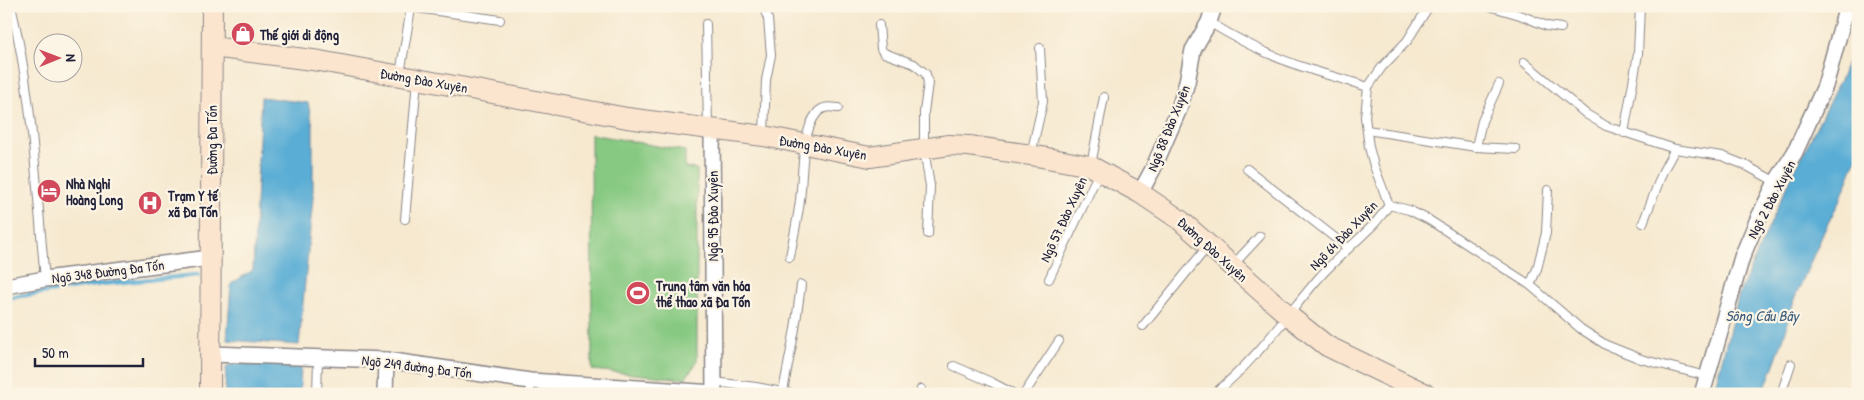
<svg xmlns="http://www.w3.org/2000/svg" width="1864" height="400" viewBox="0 0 1864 400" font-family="'Patrick Hand',sans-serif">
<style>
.green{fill:#87c982;stroke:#54765e}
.water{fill:#5aadd5;stroke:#3e6888}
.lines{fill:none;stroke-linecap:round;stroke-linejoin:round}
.stream{stroke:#5aadd5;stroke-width:4.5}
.lane-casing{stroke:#8c8686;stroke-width:10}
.street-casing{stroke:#8c8686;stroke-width:18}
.secondary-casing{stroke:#8c8686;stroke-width:22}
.lane{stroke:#fff;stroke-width:8}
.street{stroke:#fff;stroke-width:15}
.secondary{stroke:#fbe5cf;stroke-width:20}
.labels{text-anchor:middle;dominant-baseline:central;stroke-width:4.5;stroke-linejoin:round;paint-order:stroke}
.poi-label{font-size:14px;font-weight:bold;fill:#22223b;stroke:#fcf5e5;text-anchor:start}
.street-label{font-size:14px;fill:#22223b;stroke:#fcf5e5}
.water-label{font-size:15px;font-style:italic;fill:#385a79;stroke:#fcf5e5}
</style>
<rect width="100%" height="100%" fill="#fcf5e5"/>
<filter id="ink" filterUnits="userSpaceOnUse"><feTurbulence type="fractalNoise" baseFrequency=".02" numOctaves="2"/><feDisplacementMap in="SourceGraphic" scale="10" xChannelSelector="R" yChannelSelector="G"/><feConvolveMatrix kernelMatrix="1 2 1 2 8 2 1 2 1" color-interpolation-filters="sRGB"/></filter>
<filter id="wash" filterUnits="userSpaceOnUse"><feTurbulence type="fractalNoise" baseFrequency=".0096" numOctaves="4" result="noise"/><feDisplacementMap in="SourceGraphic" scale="20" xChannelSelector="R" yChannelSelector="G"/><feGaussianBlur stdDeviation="1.12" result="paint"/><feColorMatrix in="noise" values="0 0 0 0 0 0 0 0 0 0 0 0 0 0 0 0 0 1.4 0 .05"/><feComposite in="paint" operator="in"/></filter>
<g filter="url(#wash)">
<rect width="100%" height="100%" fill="#f6e9d0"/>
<!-- green -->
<path class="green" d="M591,134L685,151V168L697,169V362L685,379L592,370Z"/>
<!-- water -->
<g class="water">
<path d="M1858,30V155L1841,198L1826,227L1794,300L1784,337L1763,394H1713L1739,294L1790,180L1843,74Z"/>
<path d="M261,97L308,103L313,126V198L299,345L227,340L231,284L253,270Z"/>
<path d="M234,364H301L300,394H225L226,368L229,365Z"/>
</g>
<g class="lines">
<!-- stream -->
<path class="stream" d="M6,298L101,284L198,275"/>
</g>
</g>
<g filter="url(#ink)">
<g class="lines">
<!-- lane casing -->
<g class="lane-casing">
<g id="lane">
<path d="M11,6C33,95 36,188 45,279"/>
<path d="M403,6L500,20"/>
<path d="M763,6L768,19L771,55L766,80L764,134"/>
<path d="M1489,6L1520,15L1547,26L1561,28"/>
<path d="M1209,22C1240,41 1271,57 1306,68C1326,75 1347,80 1368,87"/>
<path d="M706,24L708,128"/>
<path d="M879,25L881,49L884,53L914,64L926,74L928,83L924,112V149L930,186L928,234"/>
<path d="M1524,62L1586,114L1606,126L1675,149L1722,156L1745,165L1776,182"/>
<path d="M400,74L411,8"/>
<path d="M1367,130L1476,147L1516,149"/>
<path d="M1624,133L1638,54L1640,6"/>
<path d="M1476,147L1482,121L1499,84"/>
<path d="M1031,154L1043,102L1040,48"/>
<path d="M1091,165L1104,97"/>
<path d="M1247,169L1348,248"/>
<path d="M1389,205L1409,210L1429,220L1530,285L1581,329L1606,345L1641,359L1706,376"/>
<path d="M405,219L417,80"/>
<path d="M1643,223L1663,171L1675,149"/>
<path d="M790,257C793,238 798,219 800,200C803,176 801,132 817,113C823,106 830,107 838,108"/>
<path d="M1233,265L1260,236"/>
<path d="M1049,279L1099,172"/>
<path d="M1530,285L1537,269L1546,233L1548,190"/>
<path d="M1143,326L1208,246"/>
<path d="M954,366L991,382L1014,394"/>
<path d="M714,382L756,387L792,394"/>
<path d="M783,391L795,329L801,285"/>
<path d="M317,394L318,358"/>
<path d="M530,394V381"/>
<path d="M920,394L921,389"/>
<path d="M1024,394L1059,341"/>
<path d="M1214,394C1255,361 1284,319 1317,280C1333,261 1352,246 1369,229C1377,222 1383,213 1389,205L1374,166L1369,147L1365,117L1368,87L1382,67L1407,41L1429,6"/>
<path d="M1781,394L1791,364"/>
</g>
</g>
<!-- street casing -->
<g class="street-casing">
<g id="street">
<path d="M712,129L714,394"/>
<path d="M1140,193L1153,169L1179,109L1187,82L1193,50L1209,22L1214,6"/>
<path d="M6,286L45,279L210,258"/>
<path d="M210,354L386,360L530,381L714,393"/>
<path d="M385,394L386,360"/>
<path d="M1702,394L1742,257L1758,219L1776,182L1795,152L1825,86L1847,6"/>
</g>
</g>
<!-- secondary casing -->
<g class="secondary-casing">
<g id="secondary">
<path d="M212,47L320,61L627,118L764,136L870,157L949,145L969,146L1031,155L1090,166L1140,193L1180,220L1289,316L1327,346L1426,394"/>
<path d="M210,394L212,6"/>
</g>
</g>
<!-- lane -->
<use href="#lane" class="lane"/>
<!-- street -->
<use href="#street" class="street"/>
<!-- secondary -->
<use href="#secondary" class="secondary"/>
</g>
</g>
<!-- icons -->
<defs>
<g id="shop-disc" transform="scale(1.25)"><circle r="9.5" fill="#d1495b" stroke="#fcf5e5"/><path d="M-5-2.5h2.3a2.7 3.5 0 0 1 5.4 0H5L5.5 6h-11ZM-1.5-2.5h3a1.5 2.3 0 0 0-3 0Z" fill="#fff"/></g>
<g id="hotel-disc" transform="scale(1.25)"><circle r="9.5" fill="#d1495b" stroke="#fcf5e5"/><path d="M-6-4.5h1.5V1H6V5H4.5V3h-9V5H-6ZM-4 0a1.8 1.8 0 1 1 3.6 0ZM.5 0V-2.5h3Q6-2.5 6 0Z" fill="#fff"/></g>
<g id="hospital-disc" transform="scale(1.25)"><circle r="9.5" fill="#d1495b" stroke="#fcf5e5"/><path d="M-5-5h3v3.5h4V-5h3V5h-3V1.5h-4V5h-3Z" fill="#fff"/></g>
<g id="stadium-disc" transform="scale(1.25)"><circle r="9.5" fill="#d1495b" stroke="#fcf5e5"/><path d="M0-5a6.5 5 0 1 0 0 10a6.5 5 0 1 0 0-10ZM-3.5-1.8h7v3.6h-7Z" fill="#fff"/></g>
</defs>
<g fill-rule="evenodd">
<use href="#shop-disc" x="243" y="34"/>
<use href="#hotel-disc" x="49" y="191"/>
<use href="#hospital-disc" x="150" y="203"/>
<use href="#stadium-disc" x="638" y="293"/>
</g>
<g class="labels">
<!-- poi labels -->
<g class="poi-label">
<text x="260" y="34">Thế giới di động</text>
<text x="66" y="183">Nhà Nghỉ<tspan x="66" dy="16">Hoàng Long</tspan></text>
<text x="168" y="195">Trạm Y tế<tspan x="168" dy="16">xã Đa Tốn</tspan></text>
<text x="656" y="285">Trung tâm văn hóa<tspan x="656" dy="16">thể thao xã Đa Tốn</tspan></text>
</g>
<!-- street labels -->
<g class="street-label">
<text transform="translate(424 80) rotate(10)">Đường Đào Xuyên</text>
<text transform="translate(1168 128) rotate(-68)">Ngõ 88 Đào Xuyên</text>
<text transform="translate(211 140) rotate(-90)">Đường Đa Tốn</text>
<text transform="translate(823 147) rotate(10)">Đường Đào Xuyên</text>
<text transform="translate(1771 199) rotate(-62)">Ngõ 2 Đào Xuyên</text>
<text transform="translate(712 216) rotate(-90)">Ngõ 95 Đào Xuyên</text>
<text transform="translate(1063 219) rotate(-65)">Ngõ 57 Đào Xuyên</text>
<text transform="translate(1343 235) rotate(-46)">Ngõ 64 Đào Xuyên</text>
<text transform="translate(1213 249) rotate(42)">Đường Đào Xuyên</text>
<text transform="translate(108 271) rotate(-7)">Ngõ 348 Đường Đa Tốn</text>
<text transform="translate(417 366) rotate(7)">Ngõ 249 đường Đa Tốn</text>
</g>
<!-- water labels -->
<g class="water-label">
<text x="1762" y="315">Sông Cầu Bây</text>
</g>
</g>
<!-- margin -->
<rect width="1864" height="400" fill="none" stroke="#fcf5e5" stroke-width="25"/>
<!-- north arrow -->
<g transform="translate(58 58) rotate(89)"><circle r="24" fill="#fcf5e5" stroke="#a5a1a1"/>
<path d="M0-4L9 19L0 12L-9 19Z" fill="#d1495b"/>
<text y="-8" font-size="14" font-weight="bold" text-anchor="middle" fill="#22223b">N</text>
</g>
<!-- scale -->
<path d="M35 358v8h108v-8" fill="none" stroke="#22223b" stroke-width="2.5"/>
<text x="42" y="358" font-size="15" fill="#22223b" stroke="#fcf5e5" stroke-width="4" paint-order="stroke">50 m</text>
</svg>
